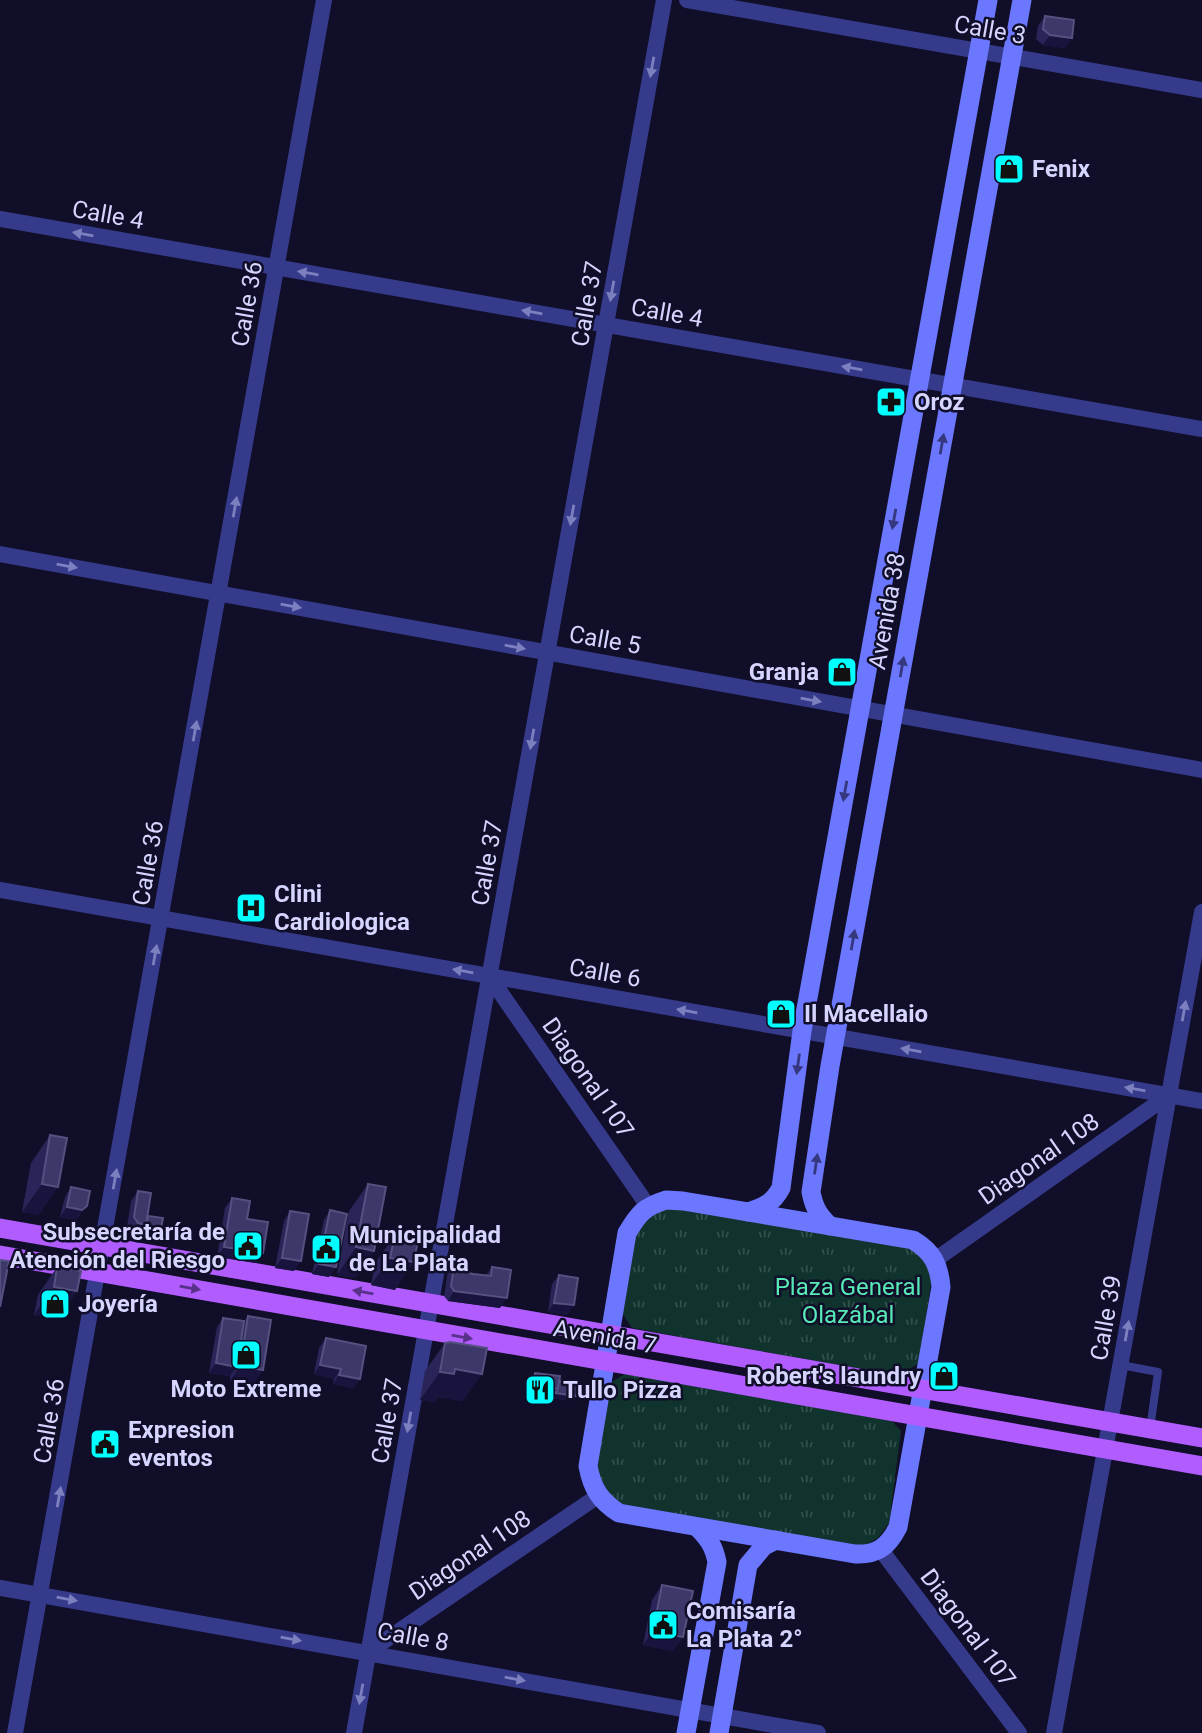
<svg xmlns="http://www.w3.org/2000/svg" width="1202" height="1733" viewBox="0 0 1202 1733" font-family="Roboto,sans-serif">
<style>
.grass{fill:url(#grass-tufts)}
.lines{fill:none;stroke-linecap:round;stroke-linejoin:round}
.service{stroke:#353a8b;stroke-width:8}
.minor{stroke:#353a8b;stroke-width:16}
.secondary{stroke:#6c77ff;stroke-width:19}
.primary{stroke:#b15cff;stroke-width:19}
.wall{fill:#2a2558}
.shaded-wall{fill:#18143d}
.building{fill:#3c386a;stroke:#545181;stroke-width:2}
.oneway{fill:#7d80bf}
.oneway2{fill:#35387e}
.oneway3{fill:#583189}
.labels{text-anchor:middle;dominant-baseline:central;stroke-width:5;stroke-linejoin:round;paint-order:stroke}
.street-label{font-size:24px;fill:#d5d5ff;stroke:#100e28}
.poi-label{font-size:24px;font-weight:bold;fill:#d5d5ff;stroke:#100e28;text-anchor:start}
.park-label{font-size:24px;fill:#57e9b6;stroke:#100e28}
</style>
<defs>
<pattern id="grass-tufts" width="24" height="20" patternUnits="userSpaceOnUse" patternTransform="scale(1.75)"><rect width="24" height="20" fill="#10332e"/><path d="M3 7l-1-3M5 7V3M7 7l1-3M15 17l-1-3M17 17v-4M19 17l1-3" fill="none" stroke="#32504d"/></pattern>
</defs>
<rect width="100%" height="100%" fill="#100e28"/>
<!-- grass -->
<g class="grass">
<path d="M668,1203L909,1245L926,1257L932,1276L919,1363L899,1376L632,1328L620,1310L633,1229Z"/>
<path d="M625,1374L892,1421L901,1431L889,1523L878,1538L862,1547L622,1504L602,1489L591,1463L605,1386Z"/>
</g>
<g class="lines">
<!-- service -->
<path class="service" d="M1121,1365L1158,1372L1150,1429"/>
<!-- minor -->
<g class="minor">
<path d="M687,0L1202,90"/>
<path d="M0,219L1202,429"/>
<path d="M0,554L1202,770"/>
<path d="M0,890L1202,1101"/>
<path d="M489,976L648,1206"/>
<path d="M935,1260L1169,1095"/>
<path d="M881,1550L1019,1733"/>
<path d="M0,1588L818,1733"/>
<path d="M368,1652L598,1496"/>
<path d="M15,1733L324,0"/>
<path d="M354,1733L664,0"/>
<path d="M1054,1733L1202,912"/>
</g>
<!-- secondary -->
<g class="secondary">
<path d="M666,1200L683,1201L913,1240C933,1252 939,1265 941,1287L898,1527C888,1547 877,1555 855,1554L619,1513C600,1501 592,1488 588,1466L627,1233C639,1213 644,1207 666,1200Z"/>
<path d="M748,1212C764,1207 773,1203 781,1188L802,1031L988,0"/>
<path d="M830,1226C818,1215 814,1207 811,1192L830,1066L1022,0"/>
<path d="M686,1733L717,1562C714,1546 708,1538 697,1527"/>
<path d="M719,1733L748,1565L764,1546L776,1540"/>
</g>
<!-- primary -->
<g class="primary">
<path d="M0,1228L1202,1438"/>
<path d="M0,1255L1202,1466"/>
</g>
</g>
<!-- wall -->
<g class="wall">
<path d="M1045,16L1065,48L1043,45L1036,39L1038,26Z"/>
<path d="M50,1135L39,1215L22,1212L31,1163Z"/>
<path d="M368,1184L374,1251L355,1278L337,1275L349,1211Z"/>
<path d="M71,1187L80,1215L75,1220L60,1217L65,1197Z"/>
<path d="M138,1191L148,1216L160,1233L156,1238L132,1233L127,1227L131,1201Z"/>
<path d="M232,1198L247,1219L256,1263L217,1257L225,1208Z"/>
<path d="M330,1210L336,1267L329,1277L312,1274L324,1220Z"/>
<path d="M290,1211L294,1271L275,1268L284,1221Z"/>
<path d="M395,1235V1290L371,1285L375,1263Z"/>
<path d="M455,1260L462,1271L486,1275L492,1267L500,1308L448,1301L444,1296L448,1270Z"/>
<path d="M57,1267L77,1291L58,1319L34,1315L38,1295Z"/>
<path d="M559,1275L574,1305L567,1315L548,1312L552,1284Z"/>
<path d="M248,1316L263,1370L253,1384L230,1381V1376L209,1373L217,1327L223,1318L244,1321Z"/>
<path d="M326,1338L360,1379L353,1388L333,1384L334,1379L314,1374L319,1348Z"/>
<path d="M445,1343L463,1401L438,1397L434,1402L420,1400L425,1371Z"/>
<path d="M535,1373L559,1381L573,1401L527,1395L528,1382Z"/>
<path d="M662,1585L683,1637L673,1651L643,1645L652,1600Z"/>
</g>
<!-- shaded-wall -->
<g class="shaded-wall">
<path d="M1050,35L1072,38L1065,48L1043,45Z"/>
<path d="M42,1184L58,1187L39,1215L22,1212Z"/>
<path d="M87,1206L75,1220L60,1217L67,1207Z"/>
<path d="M138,1223L146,1225L160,1233L156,1238L132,1233Z"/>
<path d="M224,1247L263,1253L256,1263L217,1257Z"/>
<path d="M356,1247L374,1251L355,1278L337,1275Z"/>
<path d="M282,1258L301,1261L294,1271L275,1268Z"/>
<path d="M390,1258L414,1262L395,1290L371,1285Z"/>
<path d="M319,1264L336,1267L329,1277L312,1274Z"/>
<path d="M54,1287L77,1291L58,1319L34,1315Z"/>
<path d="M454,1291L507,1298L500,1308L448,1301Z"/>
<path d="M554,1303L574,1305L567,1315L548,1312Z"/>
<path d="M216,1363L237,1367L230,1376L209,1373Z"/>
<path d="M320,1365L341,1369L334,1379L314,1374Z"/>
<path d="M240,1366L263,1370L253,1384L230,1381Z"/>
<path d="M455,1369L482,1374L463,1401L438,1397L434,1402L420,1400L440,1372Z"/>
<path d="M339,1375L360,1379L353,1388L333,1384Z"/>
<path d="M533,1386L558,1389L577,1396L573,1401L527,1395Z"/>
<path d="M653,1631L683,1637L673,1651L643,1645Z"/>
</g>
<!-- building -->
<g class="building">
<path d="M1045,16L1074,20L1072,38L1050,35L1043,29Z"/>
<path d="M50,1135L67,1138L58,1187L42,1184Z"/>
<path d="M368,1184L386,1187L374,1251L356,1247Z"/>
<path d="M71,1187L90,1191L87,1206L82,1210L67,1207Z"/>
<path d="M138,1191L151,1193L146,1225L138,1223L134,1217Z"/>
<path d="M232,1198L250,1201L247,1219L268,1222L263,1253L224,1247Z"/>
<path d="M330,1210L347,1214L336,1267L319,1264Z"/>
<path d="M290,1211L309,1214L301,1261L282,1258Z"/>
<path d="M148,1216L163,1218L160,1233L143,1229L146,1225Z"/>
<path d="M395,1235L418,1240L414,1262L390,1258Z"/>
<path d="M0,1260L9,1261L0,1307Z"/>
<path d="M455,1260L463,1262L462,1271L473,1274L491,1276L492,1267L511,1270L507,1298L454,1291L451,1286Z"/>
<path d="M57,1267L81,1271L77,1291L54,1287Z"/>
<path d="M559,1275L578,1278L574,1305L554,1303Z"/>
<path d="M248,1316L271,1320L263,1370L240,1366Z"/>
<path d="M223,1318L244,1321L237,1367L216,1363Z"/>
<path d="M326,1338L366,1346L360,1379L339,1375L341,1369L320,1365Z"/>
<path d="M450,1342L487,1348L482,1374L455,1369L454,1374L440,1372L445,1343Z"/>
<path d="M535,1373L560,1376L558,1389L533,1386Z"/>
<path d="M559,1381L574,1383L578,1387L577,1396L555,1393L558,1389Z"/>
<path d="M662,1585L693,1591L683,1637L653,1631Z"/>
</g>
<!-- one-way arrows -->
<defs><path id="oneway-solid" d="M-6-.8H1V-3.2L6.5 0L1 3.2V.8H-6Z" transform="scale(1.75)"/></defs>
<g class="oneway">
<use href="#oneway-solid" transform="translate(652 67) rotate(100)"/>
<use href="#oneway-solid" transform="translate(83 234) rotate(-170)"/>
<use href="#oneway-solid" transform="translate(308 273) rotate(-170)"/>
<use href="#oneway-solid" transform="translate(612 291) rotate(100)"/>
<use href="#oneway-solid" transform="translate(532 312) rotate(-170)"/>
<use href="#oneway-solid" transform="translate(852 368) rotate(-170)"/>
<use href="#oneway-solid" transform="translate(235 507) rotate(-80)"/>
<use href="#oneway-solid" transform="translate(572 515) rotate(100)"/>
<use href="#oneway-solid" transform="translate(67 566) rotate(10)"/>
<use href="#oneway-solid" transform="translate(291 606) rotate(10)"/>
<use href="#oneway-solid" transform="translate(515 647) rotate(10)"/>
<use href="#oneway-solid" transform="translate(811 700) rotate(10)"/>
<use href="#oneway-solid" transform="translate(195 731) rotate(-80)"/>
<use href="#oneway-solid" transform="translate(532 739) rotate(100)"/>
<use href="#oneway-solid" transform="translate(155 955) rotate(-80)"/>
<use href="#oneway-solid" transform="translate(463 971) rotate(-170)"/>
<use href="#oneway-solid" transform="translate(687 1011) rotate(-170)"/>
<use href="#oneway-solid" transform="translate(1184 1011) rotate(-80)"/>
<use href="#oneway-solid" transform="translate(911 1050) rotate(-170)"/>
<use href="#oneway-solid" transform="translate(1135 1089) rotate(-170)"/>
<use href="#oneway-solid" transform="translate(115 1179) rotate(-80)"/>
<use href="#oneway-solid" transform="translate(1127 1331) rotate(-80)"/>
<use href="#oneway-solid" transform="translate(409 1422) rotate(100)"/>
<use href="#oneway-solid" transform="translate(59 1497) rotate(-80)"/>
<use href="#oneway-solid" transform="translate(67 1599) rotate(10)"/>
<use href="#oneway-solid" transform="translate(291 1639) rotate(10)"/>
<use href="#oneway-solid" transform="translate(515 1679) rotate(10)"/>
<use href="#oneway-solid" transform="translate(361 1694) rotate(100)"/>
</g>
<g class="oneway2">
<use href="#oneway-solid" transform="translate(942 444) rotate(-80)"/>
<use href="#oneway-solid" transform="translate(894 519) rotate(100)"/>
<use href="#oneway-solid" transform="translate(902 667) rotate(-80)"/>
<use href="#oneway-solid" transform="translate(845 791) rotate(100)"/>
<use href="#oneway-solid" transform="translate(853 940) rotate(-80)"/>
<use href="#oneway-solid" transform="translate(798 1064) rotate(98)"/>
<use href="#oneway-solid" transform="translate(816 1164) rotate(-82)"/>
</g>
<g class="oneway3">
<use href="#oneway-solid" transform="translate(190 1288) rotate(10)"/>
<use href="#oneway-solid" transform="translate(363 1292) rotate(-170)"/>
<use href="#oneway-solid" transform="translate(462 1337) rotate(10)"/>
</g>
<!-- icons -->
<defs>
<g id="shop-square" transform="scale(1.575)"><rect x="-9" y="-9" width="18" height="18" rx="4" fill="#01ffff" stroke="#100e28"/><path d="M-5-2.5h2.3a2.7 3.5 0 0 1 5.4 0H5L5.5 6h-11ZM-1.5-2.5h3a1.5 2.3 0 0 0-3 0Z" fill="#111"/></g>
<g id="pharmacy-square" transform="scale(1.575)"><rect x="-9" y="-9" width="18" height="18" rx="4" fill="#01ffff" stroke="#100e28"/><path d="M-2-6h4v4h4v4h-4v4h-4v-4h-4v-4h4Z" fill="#111"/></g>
<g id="hospital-square" transform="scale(1.575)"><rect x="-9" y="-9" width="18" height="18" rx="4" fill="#01ffff" stroke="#100e28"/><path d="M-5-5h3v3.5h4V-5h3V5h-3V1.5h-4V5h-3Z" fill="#111"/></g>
<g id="civic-square" transform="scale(1.575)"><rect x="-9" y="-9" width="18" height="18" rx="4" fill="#01ffff" stroke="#100e28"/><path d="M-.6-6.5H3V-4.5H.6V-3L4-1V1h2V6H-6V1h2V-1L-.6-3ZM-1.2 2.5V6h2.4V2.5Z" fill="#111"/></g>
<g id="restaurant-square" transform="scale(1.575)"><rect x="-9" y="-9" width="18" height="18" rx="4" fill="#01ffff" stroke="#100e28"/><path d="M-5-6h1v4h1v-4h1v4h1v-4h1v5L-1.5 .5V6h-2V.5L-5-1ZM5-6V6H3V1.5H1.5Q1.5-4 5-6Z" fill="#111"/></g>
</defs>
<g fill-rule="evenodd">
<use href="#shop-square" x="1009" y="169"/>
<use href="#pharmacy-square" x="891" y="402"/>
<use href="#shop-square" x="842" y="672"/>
<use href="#hospital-square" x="251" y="908"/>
<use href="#shop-square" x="781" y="1014"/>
<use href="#civic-square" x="248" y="1246"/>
<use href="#civic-square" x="326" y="1249"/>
<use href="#shop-square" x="55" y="1304"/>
<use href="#shop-square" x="246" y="1355"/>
<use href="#shop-square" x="944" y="1376"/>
<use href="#restaurant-square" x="540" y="1390"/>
<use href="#civic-square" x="105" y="1444"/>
<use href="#civic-square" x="663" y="1625"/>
</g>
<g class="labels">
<!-- street labels -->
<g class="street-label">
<text transform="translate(990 30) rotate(10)">Calle 3</text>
<text transform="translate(108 215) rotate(10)">Calle 4</text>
<text transform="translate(247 304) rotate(-80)">Calle 36</text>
<text transform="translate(587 304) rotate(-80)">Calle 37</text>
<text transform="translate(667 313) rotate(10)">Calle 4</text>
<text transform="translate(887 611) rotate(-80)">Avenida 38</text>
<text transform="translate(605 640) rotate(10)">Calle 5</text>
<text transform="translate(148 863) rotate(-80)">Calle 36</text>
<text transform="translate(487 863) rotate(-80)">Calle 37</text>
<text transform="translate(605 973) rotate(10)">Calle 6</text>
<text transform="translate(588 1078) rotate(55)">Diagonal 107</text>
<text transform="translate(1039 1159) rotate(-35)">Diagonal 108</text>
<text transform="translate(1106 1318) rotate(-80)">Calle 39</text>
<text transform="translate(605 1337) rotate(10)">Avenida 7</text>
<text transform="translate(49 1421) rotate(-80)">Calle 36</text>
<text transform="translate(387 1421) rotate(-80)">Calle 37</text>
<text transform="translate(470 1555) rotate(-34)">Diagonal 108</text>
<text transform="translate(968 1628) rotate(53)">Diagonal 107</text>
<text transform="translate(413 1637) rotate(10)">Calle 8</text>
</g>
<!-- poi labels -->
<g class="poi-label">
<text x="1032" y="169">Fenix</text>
<text x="914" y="402">Oroz</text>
<text x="819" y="672" text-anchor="end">Granja</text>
<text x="274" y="894">Clini<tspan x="274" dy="28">Cardiologica</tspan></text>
<text x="804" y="1014">Il Macellaio</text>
<text x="225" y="1232" text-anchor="end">Subsecretaría de<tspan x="225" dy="28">Atención del Riesgo</tspan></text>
<text x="349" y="1235">Municipalidad<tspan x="349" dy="28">de La Plata</tspan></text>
<text x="78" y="1304">Joyería</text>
<text x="921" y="1376" text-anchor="end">Robert's laundry</text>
<text x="246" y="1389" text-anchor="middle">Moto Extreme</text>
<text x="563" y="1390">Tullo Pizza</text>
<text x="128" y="1430">Expresion<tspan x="128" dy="28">eventos</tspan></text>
<text x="686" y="1611">Comisaría<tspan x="686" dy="28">La Plata 2°</tspan></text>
</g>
<!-- park labels -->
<g class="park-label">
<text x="848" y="1287">Plaza General<tspan x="848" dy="28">Olazábal</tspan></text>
</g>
</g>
</svg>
